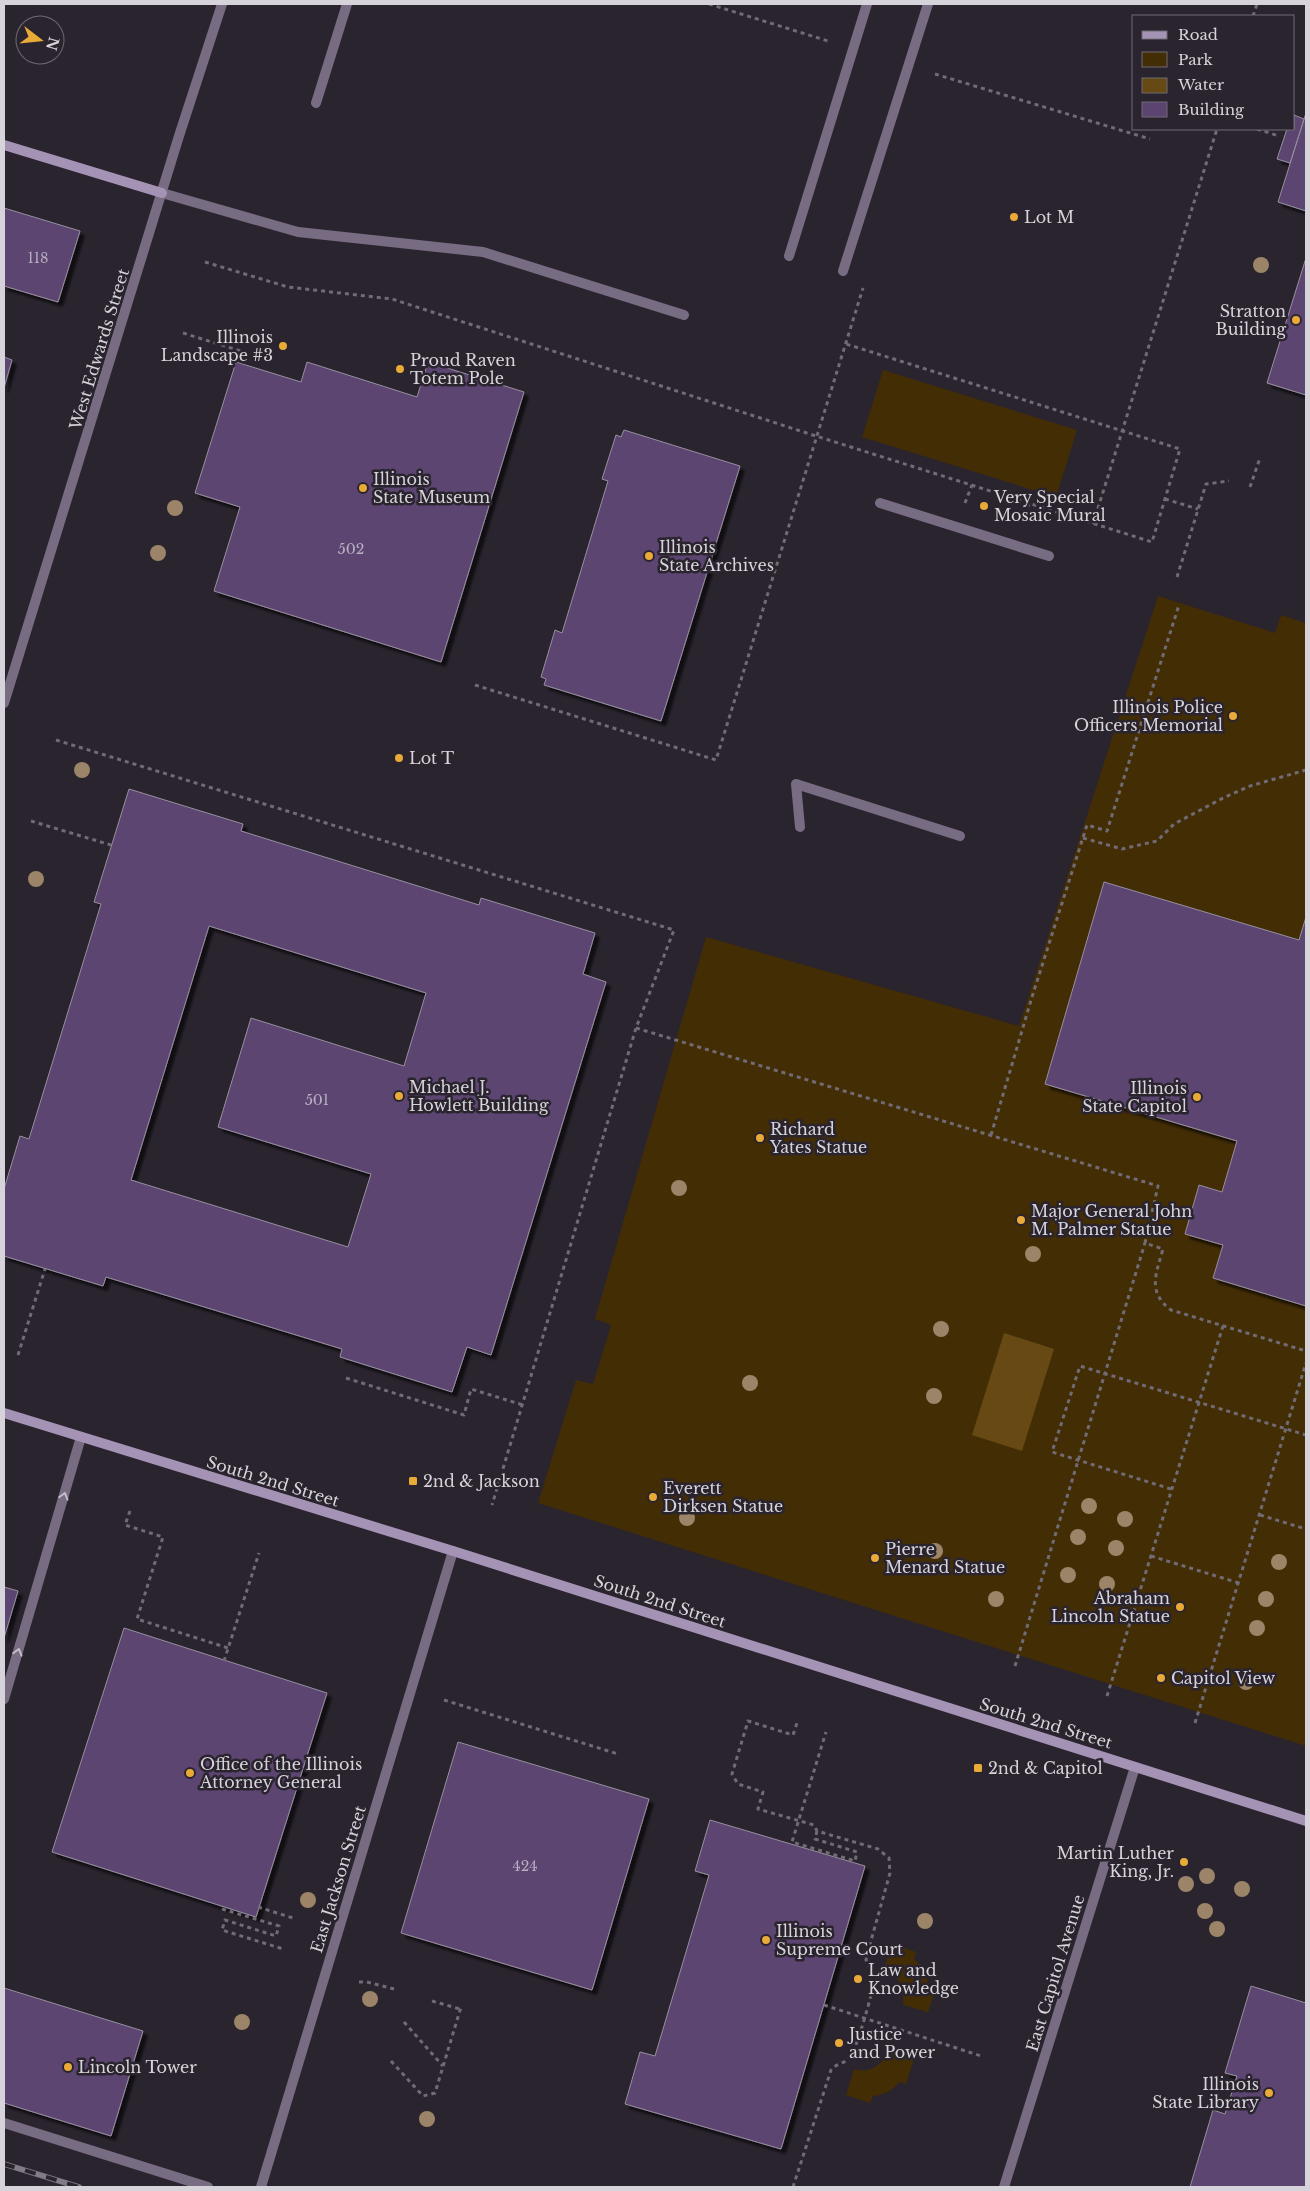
<svg xmlns="http://www.w3.org/2000/svg" width="1310" height="2191" viewBox="0 0 1310 2191" font-family="'Libre Baskerville',serif">
<style>
.green{fill:#432d05}
.water{fill:#674913}
.building{fill:#5c4471;stroke:#97909f;fill-rule:evenodd;filter:url(#shadow)}
.lines{fill:none;stroke-linecap:round;stroke-linejoin:round}
.path{stroke:#716b75;stroke-width:3;stroke-dasharray:4 4;stroke-linecap:butt}
.lane{stroke:#776c82;stroke-width:10}
.street{stroke:#776c82;stroke-width:10}
.secondary{stroke:#a593b6;stroke-width:10}
.rail-casing{stroke:#807b84;stroke-width:5.5}
.rail{stroke:#2a242f;stroke-width:4;stroke-dasharray:11;stroke-linecap:butt}
.tree{fill:#9b8468}
.oneway{stroke:#c4bec8}
.poi-dot{fill:#e9aa38;stroke:#2a242f;stroke-width:2}
.labels{text-anchor:middle;dominant-baseline:central;stroke-width:5;stroke-linejoin:round;paint-order:stroke}
.number-label{font-size:14px;fill:#b8afc0}
.poi-label{font-size:16px;fill:#d7d3da;stroke:#2a242f;text-anchor:start}
.street-label{font-size:16px;fill:#d7d3da;stroke:#2a242f}
</style>
<defs>
<filter id="shadow"><feDropShadow dx="4.5" dy="4.5" stdDeviation="1" flood-color="#0009"/></filter>
</defs>
<rect width="100%" height="100%" fill="#2a242f"/>
<!-- green -->
<g class="green">
<path d="M883,370L1077,430L1056,497L862,437Z"/>
<path d="M1158,596L1275,633L1281,615L1306,623V1746L538,1503L576,1380L593,1384L611,1325L595,1319L706,937L1019,1026Z"/>
<path d="M892,1944L916,1952L914,1959L924,1968L929,1986L936,1988L928,2012L903,2005C905,1989 899,1975 884,1969Z"/>
<path d="M889,2051L914,2059L906,2084L899,2082C893,2091 884,2095 873,2096L870,2103L846,2095L854,2069C870,2074 882,2065 889,2051Z"/>
</g>
<!-- water -->
<path class="water" d="M1004,1333L1054,1349L1022,1451L972,1435Z"/>
<!-- building -->
<g class="building">
<path d="M1306,113V211L1278,202Z"/>
<path d="M1294,115L1304,119L1290,163L1277,159L1287,129H1294Z"/>
<path d="M4,208L80,231L58,302L4,286Z"/>
<path d="M1306,258V395L1267,383Z"/>
<path d="M4,357L12,360L4,388Z"/>
<path d="M236,362L301,382L307,362L417,397L428,362L524,392L441,662L214,591L240,507L195,493Z"/>
<path d="M624,430L740,466L661,721L544,685L546,679L541,677L555,630L562,633L608,481L602,479L616,435L621,437Z"/>
<path d="M129,789L243,824L241,831L479,905L481,898L595,933L583,974L606,982L491,1355L467,1347L452,1392L340,1357L342,1349L106,1277L103,1286L4,1256V1189L20,1136L29,1139L101,904L94,902ZM209,926L426,993L404,1066L251,1018L218,1127L371,1174L348,1247L131,1180Z"/>
<path d="M1104,882L1299,940L1306,917V1306L1213,1278L1223,1245L1185,1234L1199,1185L1222,1192L1237,1141L1045,1084Z"/>
<path d="M4,1587L18,1591L4,1638Z"/>
<path d="M124,1628L327,1693L256,1917L52,1852Z"/>
<path d="M458,1742L649,1799L592,1990L401,1933Z"/>
<path d="M710,1820L865,1866L781,2149L625,2104L640,2052L655,2056L709,1875L695,1871Z"/>
<path d="M1251,1986L1306,2003V2187H1190L1213,2110L1225,2114L1237,2076L1225,2073Z"/>
<path d="M4,1988L143,2031L111,2136L4,2103Z"/>
</g>
<g class="lines">
<!-- path -->
<g class="path">
<path d="M709,4L828,41"/>
<path d="M1253,16L1257,4"/>
<path d="M935,74L1150,139"/>
<path d="M1257,129L1279,136"/>
<path d="M205,262L288,287L392,299L816,436L1152,542L1180,449L846,344"/>
<path d="M183,333L247,353"/>
<path d="M1250,487L1260,458"/>
<path d="M1165,499L1198,509"/>
<path d="M965,503L972,485"/>
<path d="M1023,522L1029,503"/>
<path d="M1093,524L1217,129"/>
<path d="M1177,577L1206,484L1229,481"/>
<path d="M475,685L716,760L863,288"/>
<path d="M56,740L674,930L636,1028L492,1505"/>
<path d="M31,821L111,845"/>
<path d="M1083,838L1122,849L1157,841L1174,824L1223,798L1250,786L1306,770"/>
<path d="M636,1028L1158,1186L1145,1243L1163,1249C1156,1274 1147,1292 1171,1310L1306,1351"/>
<path d="M991,1135L1032,997L1087,825L1107,831L1179,605"/>
<path d="M18,1355L45,1269"/>
<path d="M346,1378L464,1415L471,1389L523,1405"/>
<path d="M1171,1489L1052,1452L1080,1366L1306,1435"/>
<path d="M130,1511L125,1525L163,1537L137,1619L228,1648"/>
<path d="M1260,1515L1306,1529"/>
<path d="M1151,1556L1239,1583"/>
<path d="M224,1661L259,1553"/>
<path d="M1015,1666L1145,1243"/>
<path d="M1107,1696L1223,1326"/>
<path d="M444,1700L618,1754"/>
<path d="M1195,1723L1306,1363"/>
<path d="M817,1831L815,1839L857,1852L855,1861L792,1842L826,1732"/>
<path d="M258,1907L293,1918"/>
<path d="M222,1909L279,1926L276,1936L225,1920L222,1930L283,1949"/>
<path d="M359,1982H367L394,1989"/>
<path d="M432,2001L460,2009"/>
<path d="M824,2005L981,2056"/>
<path d="M404,2022L443,2066"/>
<path d="M391,2061L423,2096L435,2093L461,2007"/>
<path d="M793,2187L831,2070C836,2063 845,2064 850,2057C857,2049 873,1990 875,1978L866,1960L867,1955L890,1873L889,1858L878,1849L817,1831L814,1825L758,1809L763,1792L738,1784L732,1774L748,1721L793,1735L797,1723"/>
</g>
<!-- lane -->
<g class="lane">
<path d="M316,103L347,4"/>
<path d="M162,193L298,232L483,252L684,315"/>
<path d="M789,256L867,4"/>
<path d="M843,271L928,4"/>
<path d="M880,503L1049,556"/>
<path d="M800,827L796,784L960,836"/>
<path d="M4,1699L81,1437"/>
<path d="M4,2123L208,2187"/>
</g>
<!-- street -->
<g class="street">
<path d="M4,703L179,136L222,4"/>
<path d="M261,2187L453,1551"/>
<path d="M1004,2187L1135,1767"/>
</g>
<!-- secondary -->
<g class="secondary">
<path d="M4,145L162,193"/>
<path d="M4,1413L453,1551L1306,1821"/>
</g>
<!-- rail casing -->
<g class="rail-casing">
<path id="rail" d="M4,2164L79,2187"/>
</g>
<!-- rail -->
<use href="#rail" class="rail"/>
</g>
<!-- trees -->
<g class="tree">
<circle cx="1261" cy="265" r="8"/>
<circle cx="175" cy="508" r="8"/>
<circle cx="158" cy="553" r="8"/>
<circle cx="82" cy="770" r="8"/>
<circle cx="36" cy="879" r="8"/>
<circle cx="679" cy="1188" r="8"/>
<circle cx="1033" cy="1254" r="8"/>
<circle cx="941" cy="1329" r="8"/>
<circle cx="750" cy="1383" r="8"/>
<circle cx="934" cy="1396" r="8"/>
<circle cx="1089" cy="1506" r="8"/>
<circle cx="687" cy="1518" r="8"/>
<circle cx="1125" cy="1519" r="8"/>
<circle cx="1078" cy="1537" r="8"/>
<circle cx="1116" cy="1548" r="8"/>
<circle cx="935" cy="1551" r="8"/>
<circle cx="1279" cy="1562" r="8"/>
<circle cx="1068" cy="1575" r="8"/>
<circle cx="1107" cy="1584" r="8"/>
<circle cx="996" cy="1599" r="8"/>
<circle cx="1266" cy="1599" r="8"/>
<circle cx="1257" cy="1628" r="8"/>
<circle cx="1246" cy="1682" r="8"/>
<circle cx="1207" cy="1876" r="8"/>
<circle cx="1186" cy="1884" r="8"/>
<circle cx="1242" cy="1889" r="8"/>
<circle cx="308" cy="1900" r="8"/>
<circle cx="1205" cy="1911" r="8"/>
<circle cx="925" cy="1921" r="8"/>
<circle cx="1217" cy="1929" r="8"/>
<circle cx="370" cy="1999" r="8"/>
<circle cx="242" cy="2022" r="8"/>
<circle cx="427" cy="2119" r="8"/>
</g>
<!-- one-way arrows -->
<defs><path id="oneway-chevron" d="M-2-3.5L2.5 0L-2 3.5" fill="none" stroke-width="1.6" stroke-linecap="round" stroke-linejoin="round" transform="scale(1.25)"/></defs>
<g class="oneway">
<use href="#oneway-chevron" transform="translate(64 1496) rotate(-74)"/>
<use href="#oneway-chevron" transform="translate(18 1652) rotate(-74)"/>
</g>
<!-- markers -->
<g class="poi-dot">
<circle cx="1014" cy="217" r="5"/>
<circle cx="1296" cy="320" r="5"/>
<circle cx="283" cy="346" r="5"/>
<circle cx="400" cy="369" r="5"/>
<circle cx="363" cy="488" r="5"/>
<circle cx="984" cy="506" r="5"/>
<circle cx="649" cy="556" r="5"/>
<circle cx="1233" cy="716" r="5"/>
<circle cx="399" cy="758" r="5"/>
<circle cx="399" cy="1096" r="5"/>
<circle cx="1197" cy="1097" r="5"/>
<circle cx="760" cy="1138" r="5"/>
<circle cx="1021" cy="1220" r="5"/>
<rect x="408" y="1476" width="10" height="10" rx="2.5"/>
<circle cx="653" cy="1497" r="5"/>
<circle cx="875" cy="1558" r="5"/>
<circle cx="1180" cy="1607" r="5"/>
<circle cx="1161" cy="1678" r="5"/>
<rect x="973" y="1763" width="10" height="10" rx="2.5"/>
<circle cx="190" cy="1773" r="5"/>
<circle cx="1184" cy="1862" r="5"/>
<circle cx="766" cy="1940" r="5"/>
<circle cx="858" cy="1979" r="5"/>
<circle cx="839" cy="2043" r="5"/>
<circle cx="68" cy="2067" r="5"/>
<circle cx="1269" cy="2093" r="5"/>
</g>
<g class="labels">
<!-- number labels -->
<g class="number-label">
<text x="38" y="258">118</text>
<text x="351" y="549">502</text>
<text x="317" y="1100">501</text>
<text x="525" y="1866">424</text>
</g>
<!-- poi labels -->
<g class="poi-label">
<text x="1024" y="217">Lot M</text>
<text x="1286" y="311" text-anchor="end">Stratton<tspan x="1286" dy="18">Building</tspan></text>
<text x="273" y="337" text-anchor="end">Illinois<tspan x="273" dy="18">Landscape #3</tspan></text>
<text x="410" y="360">Proud Raven<tspan x="410" dy="18">Totem Pole</tspan></text>
<text x="373" y="479">Illinois<tspan x="373" dy="18">State Museum</tspan></text>
<text x="994" y="497">Very Special<tspan x="994" dy="18">Mosaic Mural</tspan></text>
<text x="659" y="547">Illinois<tspan x="659" dy="18">State Archives</tspan></text>
<text x="1223" y="707" text-anchor="end">Illinois Police<tspan x="1223" dy="18">Officers Memorial</tspan></text>
<text x="409" y="758">Lot T</text>
<text x="409" y="1087">Michael J.<tspan x="409" dy="18">Howlett Building</tspan></text>
<text x="1187" y="1088" text-anchor="end">Illinois<tspan x="1187" dy="18">State Capitol</tspan></text>
<text x="770" y="1129">Richard<tspan x="770" dy="18">Yates Statue</tspan></text>
<text x="1031" y="1211">Major General John<tspan x="1031" dy="18">M. Palmer Statue</tspan></text>
<text x="423" y="1481">2nd &amp; Jackson</text>
<text x="663" y="1488">Everett<tspan x="663" dy="18">Dirksen Statue</tspan></text>
<text x="885" y="1549">Pierre<tspan x="885" dy="18">Menard Statue</tspan></text>
<text x="1170" y="1598" text-anchor="end">Abraham<tspan x="1170" dy="18">Lincoln Statue</tspan></text>
<text x="1171" y="1678">Capitol View</text>
<text x="200" y="1764">Office of the Illinois<tspan x="200" dy="18">Attorney General</tspan></text>
<text x="988" y="1768">2nd &amp; Capitol</text>
<text x="1174" y="1853" text-anchor="end">Martin Luther<tspan x="1174" dy="18">King, Jr.</tspan></text>
<text x="776" y="1931">Illinois<tspan x="776" dy="18">Supreme Court</tspan></text>
<text x="868" y="1970">Law and<tspan x="868" dy="18">Knowledge</tspan></text>
<text x="849" y="2034">Justice<tspan x="849" dy="18">and Power</tspan></text>
<text x="78" y="2067">Lincoln Tower</text>
<text x="1259" y="2084" text-anchor="end">Illinois<tspan x="1259" dy="18">State Library</tspan></text>
</g>
<!-- street labels -->
<g class="street-label">
<text transform="translate(99 349) rotate(-73)">West Edwards Street</text>
<text transform="translate(273 1481) rotate(17)">South 2nd Street</text>
<text transform="translate(660 1601) rotate(18)">South 2nd Street</text>
<text transform="translate(1046 1723) rotate(17)">South 2nd Street</text>
<text transform="translate(338 1879) rotate(-73)">East Jackson Street</text>
<text transform="translate(1055 1973) rotate(-73)">East Capitol Avenue</text>
</g>
</g>
<!-- border -->
<rect width="1310" height="2191" fill="none" stroke="#d7d3da" stroke-width="10"/>
<!-- legend -->
<rect x="1132" y="15" width="162" height="115" fill="#2a242f" stroke="#6f6a73"/>
<rect x="1142" y="31" width="25" height="8" fill="#a593b6" stroke="#6f6a73"/>
<text x="1178" y="40" font-size="15" fill="#d7d3da">Road</text>
<rect x="1142" y="52" width="25" height="15" fill="#432d05" stroke="#6f6a73"/>
<text x="1178" y="65" font-size="15" fill="#d7d3da">Park</text>
<rect x="1142" y="78" width="25" height="15" fill="#674913" stroke="#6f6a73"/>
<text x="1178" y="90" font-size="15" fill="#d7d3da">Water</text>
<rect x="1142" y="102" width="25" height="15" fill="#5c4471" stroke="#6f6a73"/>
<text x="1178" y="115" font-size="15" fill="#d7d3da">Building</text>
<!-- north arrow -->
<g transform="translate(40 40) rotate(106)"><circle r="24" fill="#2a242f" stroke="#6f6a73"/>
<path d="M0-4L9 19L0 12L-9 19Z" fill="#e9aa38"/>
<text y="-8" font-size="14" font-weight="bold" text-anchor="middle" fill="#d7d3da">N</text>
</g>
</svg>
